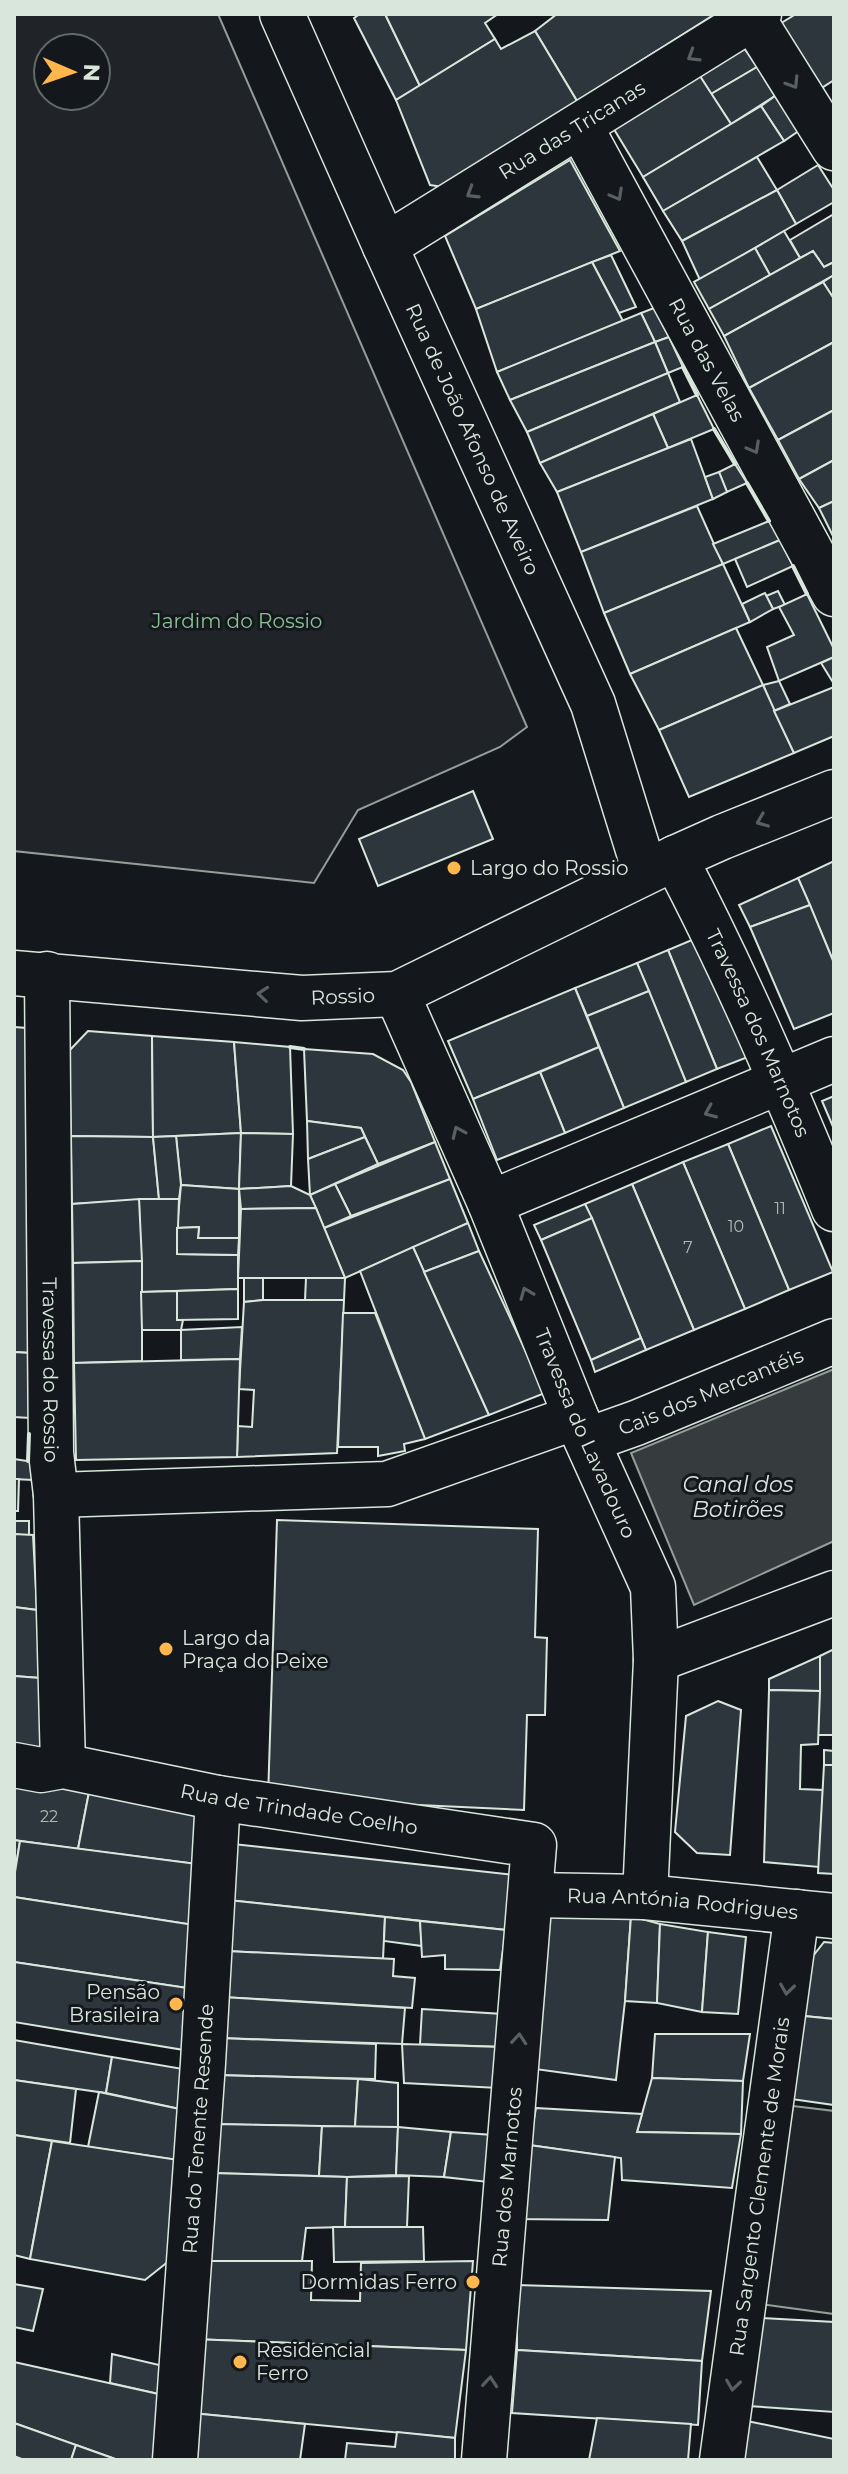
<svg xmlns="http://www.w3.org/2000/svg" width="848" height="2474" viewBox="0 0 848 2474" font-family="Montserrat,sans-serif">
<style>
.green{fill:#202428;stroke:#939e99;stroke-width:2;fill-rule:evenodd}
.water{fill:#363b3e;stroke:#939e99;stroke-width:2}
.building{fill:#2c363c;stroke:#d8e6dc;stroke-width:2}
.lines{fill:none;stroke-linecap:round;stroke-linejoin:round}
.minor-casing{stroke:#d8e6dc;stroke-width:47}
.minor{stroke:#14181c;stroke-width:44}
.wall{stroke:#d8e6dc;stroke-width:4}
.oneway{stroke:#59605f}
.poi-dot{fill:#ffb74d;stroke:#14181c;stroke-width:3}
.labels{text-anchor:middle;dominant-baseline:central;stroke-width:6;stroke-linejoin:round;paint-order:stroke}
.number-label{font-size:16px;fill:#adbab4}
.street-label{font-size:20px;fill:#d8e6dc;stroke:#14181c}
.park-label{font-size:20px;fill:#8ac095;stroke:#14181c}
.poi-label{font-size:20px;fill:#d8e6dc;stroke:#14181c;text-anchor:start}
.water-label{font-size:22px;font-style:italic;fill:#d8e6dc;stroke:#14181c}
</style>
<rect width="100%" height="100%" fill="#14181c"/>
<!-- green -->
<g class="green">
<path d="M14,14H218L527,727L500,747L358,810L314,883L14,851ZM48,48H96V96H48Z"/>
<path d="M793,2106L834,2111V2314L761,2304Z"/>
</g>
<!-- water -->
<path class="water" d="M834,1369V1541L694,1605L631,1453Z"/>
<!-- building -->
<g class="building">
<path d="M360,14H385L420,86L396,100L354,18Z"/>
<path d="M385,14H498L485,23L495,39L420,86Z"/>
<path d="M557,14H715L577,101L535,31Z"/>
<path d="M796,14H834V80L820,89L778,25Z"/>
<path d="M535,31L577,101L443,187L430,185L396,100L495,39L501,49Z"/>
<path d="M742,45L757,67L711,94L698,73Z"/>
<path d="M757,67L775,96L731,124L711,94Z"/>
<path d="M698,73L731,124L643,177L612,126Z"/>
<path d="M775,96L800,130L784,141L761,106Z"/>
<path d="M761,106L784,141L663,211L643,177Z"/>
<path d="M757,157L777,190L682,241L663,211Z"/>
<path d="M570,160L620,251L476,309L445,236Z"/>
<path d="M818,165L834,190V202L796,224L777,190Z"/>
<path d="M777,190L796,224L700,280L682,241Z"/>
<path d="M834,214V262L824,267L813,251L800,258L790,240Z"/>
<path d="M784,231L800,258L770,275L755,248Z"/>
<path d="M755,248L770,275L709,309L694,282Z"/>
<path d="M813,251L824,267L834,262V275L724,336L709,309Z"/>
<path d="M611,255L636,307L619,313L592,262Z"/>
<path d="M592,262L623,321L497,372L476,309Z"/>
<path d="M834,275V299L823,282Z"/>
<path d="M823,282L834,299V342L749,388L724,336Z"/>
<path d="M654,308L669,337L655,342L641,313Z"/>
<path d="M641,313L655,342L510,400L497,372Z"/>
<path d="M669,337L683,367L668,373L655,342Z"/>
<path d="M655,342L668,373L527,432L510,400Z"/>
<path d="M834,342V410L778,440L749,388Z"/>
<path d="M668,373L680,402L540,463L527,432Z"/>
<path d="M697,395L714,429L668,448L653,414Z"/>
<path d="M834,410V460L799,479L778,440Z"/>
<path d="M653,414L668,448L557,492L540,463Z"/>
<path d="M691,439L713,499L581,552L557,492Z"/>
<path d="M834,460V501L819,508L799,479Z"/>
<path d="M735,464L747,483L727,492L719,472Z"/>
<path d="M719,472L727,492L713,499L705,477Z"/>
<path d="M834,501V538L819,508Z"/>
<path d="M697,506L723,564L604,613L581,552Z"/>
<path d="M769,521L780,540L723,564L713,544Z"/>
<path d="M780,540L793,566L747,587L735,559Z"/>
<path d="M723,564L750,622L630,674L604,613Z"/>
<path d="M778,591L785,605L773,609L766,596Z"/>
<path d="M765,593L773,609L750,622L742,604Z"/>
<path d="M807,594L834,649V657L779,681L767,647L794,635L779,607Z"/>
<path d="M736,628L763,685L659,730L630,674Z"/>
<path d="M834,657V684L821,663Z"/>
<path d="M779,681L790,704L774,711L763,685Z"/>
<path d="M763,685L794,753L689,797L659,730Z"/>
<path d="M834,687V736L794,753L774,711Z"/>
<path d="M473,791L493,839L378,886L359,839Z"/>
<path d="M834,861V963L798,878Z"/>
<path d="M798,878L810,905L750,927L739,905Z"/>
<path d="M810,905L834,963V1013L794,1029L750,927Z"/>
<path d="M699,937L748,1057L717,1069L668,950Z"/>
<path d="M668,950L717,1069L686,1082L637,963Z"/>
<path d="M637,963L649,991L587,1016L575,988Z"/>
<path d="M575,988L599,1047L473,1099L448,1041Z"/>
<path d="M649,991L686,1082L624,1108L587,1016Z"/>
<path d="M14,1027L27,1028L31,1353L14,1352Z"/>
<path d="M88,1031L152,1036L153,1137L71,1136L69,1051Z"/>
<path d="M152,1036L234,1042L241,1133L153,1137Z"/>
<path d="M234,1042L290,1047L293,1134L241,1133Z"/>
<path d="M599,1047L624,1108L565,1133L540,1072Z"/>
<path d="M304,1049L373,1054L403,1070L411,1082L435,1142L378,1164L361,1128L307,1121Z"/>
<path d="M540,1072L565,1133L497,1160L473,1099Z"/>
<path d="M834,1096V1129L822,1101Z"/>
<path d="M307,1121L361,1128L365,1137L308,1159Z"/>
<path d="M771,1126L833,1272L789,1290L728,1144Z"/>
<path d="M241,1133L239,1189L181,1185L176,1136Z"/>
<path d="M241,1133L293,1134L291,1186L239,1189Z"/>
<path d="M71,1136L153,1137L159,1199L72,1204Z"/>
<path d="M176,1136L181,1185L179,1199H159L153,1137Z"/>
<path d="M365,1137L378,1164L310,1195L308,1159Z"/>
<path d="M435,1142L450,1179L351,1216L335,1184Z"/>
<path d="M728,1144L789,1290L745,1309L683,1162Z"/>
<path d="M683,1162L745,1309L694,1330L632,1184Z"/>
<path d="M450,1179L468,1223L345,1278L324,1228Z"/>
<path d="M335,1184L351,1216L324,1228L310,1195Z"/>
<path d="M632,1184L694,1330L646,1350L585,1204Z"/>
<path d="M181,1185L239,1189V1238H198L199,1227L177,1228Z"/>
<path d="M291,1186L310,1195L316,1208L241,1209L239,1189Z"/>
<path d="M139,1199H179L177,1254L238,1255V1289L141,1292Z"/>
<path d="M139,1199L142,1261L73,1263L72,1204Z"/>
<path d="M585,1204L592,1218L541,1240L534,1225Z"/>
<path d="M316,1208L345,1278H238L241,1209Z"/>
<path d="M592,1218L641,1338L591,1360L541,1240Z"/>
<path d="M468,1223L479,1251L424,1272L413,1247Z"/>
<path d="M199,1227L198,1238H239L238,1255L177,1254V1228Z"/>
<path d="M413,1247L489,1415L425,1439L360,1271Z"/>
<path d="M479,1251L545,1393L489,1415L424,1272Z"/>
<path d="M142,1261V1361L74,1363L73,1263Z"/>
<path d="M244,1278H263V1300L244,1302Z"/>
<path d="M306,1278H345L344,1300H305Z"/>
<path d="M238,1289V1319L177,1320V1291Z"/>
<path d="M177,1291V1320H183L181,1330H142L141,1292Z"/>
<path d="M263,1300H344L337,1453L237,1457L238,1426L252,1427L254,1390L239,1389L244,1302Z"/>
<path d="M343,1313H375L425,1439L404,1444L405,1451L378,1456V1447H338Z"/>
<path d="M242,1327L240,1359L181,1360V1330Z"/>
<path d="M641,1338L646,1350L595,1372L591,1360Z"/>
<path d="M14,1352L31,1353L30,1418L14,1417Z"/>
<path d="M240,1359L237,1457L76,1460L74,1363Z"/>
<path d="M14,1459L34,1462L33,1480L14,1479Z"/>
<path d="M14,1479H19L18,1511H14Z"/>
<path d="M277,1520L538,1529L535,1637L547,1638L545,1715H527L524,1810L268,1798Z"/>
<path d="M14,1521H29V1536L14,1534Z"/>
<path d="M14,1534L33,1535L37,1610L14,1607Z"/>
<path d="M14,1607L37,1610L40,1678L14,1676Z"/>
<path d="M834,1649V1735H818L820,1656Z"/>
<path d="M820,1656V1691L769,1690V1679Z"/>
<path d="M14,1676L40,1678L42,1758L14,1754Z"/>
<path d="M769,1690L820,1691L818,1744L801,1745L800,1789L823,1790L819,1867L764,1862Z"/>
<path d="M718,1701L741,1710L730,1855L697,1853L675,1832L686,1716Z"/>
<path d="M824,1750L834,1751V1765H824Z"/>
<path d="M824,1765H834V1874L818,1873Z"/>
<path d="M14,1775L89,1792L78,1849L14,1840Z"/>
<path d="M89,1792L202,1806L197,1864L78,1849Z"/>
<path d="M14,1840L20,1841L14,1878Z"/>
<path d="M20,1841L197,1864L194,1925L14,1897V1878Z"/>
<path d="M233,1844L514,1875L506,1930L228,1900Z"/>
<path d="M14,1897L194,1925V1989L14,1962Z"/>
<path d="M228,1900L385,1917L383,1959L226,1951Z"/>
<path d="M549,1907L631,1916L625,2001L616,2080L535,2069Z"/>
<path d="M631,1916L660,1924L657,2003L625,2001Z"/>
<path d="M385,1917L420,1921L422,1946L384,1941Z"/>
<path d="M420,1921L506,1930L500,1970L445,1969V1955L422,1957Z"/>
<path d="M660,1924L708,1932L702,2012L657,2003Z"/>
<path d="M708,1932L746,1937L738,2014L702,2012Z"/>
<path d="M824,1942L834,1943V2019L804,2016L810,1960Z"/>
<path d="M226,1951L394,1959L393,1976L415,1978L412,2008L222,1997Z"/>
<path d="M14,1962L194,1989L190,2051L14,2022Z"/>
<path d="M222,1997L405,2008L402,2044L219,2038Z"/>
<path d="M422,2009L503,2014L502,2047L420,2044Z"/>
<path d="M804,2016L834,2019V2105L791,2099Z"/>
<path d="M655,2034H750L743,2081L652,2078Z"/>
<path d="M219,2038L376,2044L375,2079L216,2075Z"/>
<path d="M14,2040L112,2057L106,2093L14,2080Z"/>
<path d="M402,2044L502,2047L498,2088L404,2083Z"/>
<path d="M112,2057L189,2070V2111L106,2093Z"/>
<path d="M216,2075L358,2079L355,2127L213,2124Z"/>
<path d="M652,2078L743,2081L741,2134L637,2132Z"/>
<path d="M358,2079L398,2083V2127H355Z"/>
<path d="M14,2080L76,2089L70,2143L14,2135Z"/>
<path d="M99,2092L189,2111L185,2161L88,2147Z"/>
<path d="M536,2108L642,2114L637,2132L741,2134L732,2188L622,2180L621,2158L529,2145Z"/>
<path d="M213,2124L322,2126L319,2176L210,2173Z"/>
<path d="M322,2126L398,2127L396,2175L347,2177L319,2176Z"/>
<path d="M398,2127L451,2132L444,2177L396,2175Z"/>
<path d="M451,2132L493,2135L488,2182L444,2177Z"/>
<path d="M14,2135L52,2141L30,2259L14,2255Z"/>
<path d="M52,2141L185,2161L179,2253L145,2280L30,2259Z"/>
<path d="M529,2145L615,2157L608,2220L515,2219Z"/>
<path d="M210,2173L347,2177L345,2227L306,2228L302,2261H204Z"/>
<path d="M409,2176L407,2227H345L347,2177Z"/>
<path d="M333,2227H423L424,2261L334,2262Z"/>
<path d="M204,2261H312L311,2300L360,2301L361,2263L473,2261L466,2350L192,2339Z"/>
<path d="M14,2284L43,2289L33,2331L14,2327Z"/>
<path d="M517,2285L711,2291L702,2361L517,2350Z"/>
<path d="M760,2318L834,2322V2412L748,2406Z"/>
<path d="M192,2339L466,2350L455,2438L191,2413Z"/>
<path d="M517,2350L702,2361L698,2425L512,2413Z"/>
<path d="M112,2354L172,2368V2397L110,2383Z"/>
<path d="M14,2362L172,2397L165,2460H118L14,2423Z"/>
<path d="M191,2413L305,2424L300,2460H186Z"/>
<path d="M597,2418L691,2424L688,2460H589Z"/>
<path d="M747,2421L834,2439V2460H741Z"/>
<path d="M14,2423L76,2445L71,2460H24L14,2456Z"/>
<path d="M397,2432L455,2438V2460H345L347,2443L395,2447Z"/>
<path d="M76,2445L118,2460H71Z"/>
</g>
<g class="lines">
<!-- minor casing -->
<g class="minor-casing">
<g id="minor">
<path id="s1" d="M282,14L385,246L593,704L645,872"/>
<path d="M750,14L834,148"/>
<path id="s2" d="M580,126L834,594"/>
<path id="s3" d="M385,246L759,14"/>
<path id="s4" d="M675,858C735,972 786,1090 834,1209"/>
<path id="s5" d="M14,973L302,998L397,994L675,858L722,837L834,792"/>
<path id="s6" d="M47,974L51,1453L56,1495L63,1766"/>
<path id="s7" d="M397,994L490,1203L576,1417L653,1587L656,1660L645,1897"/>
<path d="M490,1203L834,1059"/>
<path id="s8" d="M588,1440L636,1423L834,1341"/>
<path d="M56,1495L387,1484L576,1417"/>
<path d="M656,1660L834,1593"/>
<path id="s9" d="M14,1765L41,1770L63,1766L218,1798L534,1845L484,2460"/>
<path id="s10" d="M531,1895L645,1897L834,1916"/>
<path id="s11" d="M175,2460L203,2063L218,1798"/>
<path id="s12" d="M722,2460L797,1912"/>
</g>
</g>
<!-- minor -->
<use href="#minor" class="minor"/>
<!-- wall -->
<g class="wall">
<path d="M683,367L697,395"/>
<path d="M714,429L735,464"/>
<path d="M747,483L769,521"/>
<path d="M793,566L807,594"/>
<path d="M290,1047L304,1049"/>
<path d="M28,1461L29,1434"/>
</g>
</g>
<!-- one-way arrows -->
<defs><path id="oneway-chevron" d="M-2-3.5L2.5 0L-2 3.5" fill="none" stroke-width="1.6" stroke-linecap="round" stroke-linejoin="round" transform="scale(2)"/></defs>
<g class="oneway">
<use href="#oneway-chevron" transform="translate(693 56) rotate(148)"/>
<use href="#oneway-chevron" transform="translate(793 83) rotate(58)"/>
<use href="#oneway-chevron" transform="translate(472 193) rotate(148)"/>
<use href="#oneway-chevron" transform="translate(617 195) rotate(61)"/>
<use href="#oneway-chevron" transform="translate(754 448) rotate(61)"/>
<use href="#oneway-chevron" transform="translate(762 821) rotate(158)"/>
<use href="#oneway-chevron" transform="translate(263 994) rotate(-175)"/>
<use href="#oneway-chevron" transform="translate(710 1112) rotate(157)"/>
<use href="#oneway-chevron" transform="translate(458 1132) rotate(-114)"/>
<use href="#oneway-chevron" transform="translate(526 1293) rotate(-112)"/>
<use href="#oneway-chevron" transform="translate(787 1989) rotate(98)"/>
<use href="#oneway-chevron" transform="translate(519 2039) rotate(-85)"/>
<use href="#oneway-chevron" transform="translate(490 2382) rotate(-85)"/>
<use href="#oneway-chevron" transform="translate(733 2385) rotate(98)"/>
</g>
<!-- markers -->
<g class="poi-dot">
<circle cx="454" cy="868" r="8"/>
<circle cx="166" cy="1649" r="8"/>
<circle cx="176" cy="2004" r="8"/>
<circle cx="473" cy="2282" r="8"/>
<circle cx="240" cy="2362" r="8"/>
</g>
<g class="labels">
<!-- number labels -->
<g class="number-label">
<text x="780" y="1208">11</text>
<text x="736" y="1226">10</text>
<text x="688" y="1247">7</text>
<text x="49" y="1816">22</text>
</g>
<!-- street labels -->
<g class="street-label">
<text stroke="none"><textPath href="#s3" startOffset="220">Rua das Tricanas</textPath></text>
<text stroke="none"><textPath href="#s2" startOffset="266">Rua das Velas</textPath></text>
<text stroke="none"><textPath href="#s1" startOffset="466">Rua de João Afonso de Aveiro</textPath></text>
<text stroke="none"><textPath href="#s5" startOffset="330">Rossio</textPath></text>
<text stroke="none"><textPath href="#s4" startOffset="194">Travessa dos Marnotos</textPath></text>
<text stroke="none"><textPath href="#s6" startOffset="396">Travessa do Rossio</textPath></text>
<text stroke="none"><textPath href="#s8" startOffset="132">Cais dos Mercantéis</textPath></text>
<text stroke="none"><textPath href="#s7" startOffset="478">Travessa do Lavadouro</textPath></text>
<text stroke="none"><textPath href="#s9" startOffset="290">Rua de Trindade Coelho</textPath></text>
<text stroke="none"><textPath href="#s10" startOffset="152">Rua Antónia Rodrigues</textPath></text>
<text stroke="none"><textPath href="#s11" startOffset="332">Rua do Tenente Resende</textPath></text>
<text transform="translate(507 2177) rotate(-85)">Rua dos Marnotos</text>
<text stroke="none"><textPath href="#s12" startOffset="276">Rua Sargento Clemente de Morais</textPath></text>
</g>
<!-- park labels -->
<g class="park-label">
<text x="237" y="621">Jardim do Rossio</text>
</g>
<!-- poi labels -->
<g class="poi-label">
<text x="470" y="868">Largo do Rossio</text>
<text x="182" y="1638">Largo da<tspan x="182" dy="23">Praça do Peixe</tspan></text>
<text x="160" y="1992" text-anchor="end">Pensão<tspan x="160" dy="23">Brasileira</tspan></text>
<text x="457" y="2282" text-anchor="end">Dormidas Ferro</text>
<text x="256" y="2350">Residencial<tspan x="256" dy="23">Ferro</tspan></text>
</g>
<!-- water labels -->
<g class="water-label">
<text x="738" y="1484">Canal dos<tspan x="738" dy="25">Botirões</tspan></text>
</g>
</g>
<!-- border -->
<rect width="848" height="2474" fill="none" stroke="#d8e6dc" stroke-width="32"/>
<!-- north arrow -->
<g transform="translate(72 72) rotate(92)"><circle r="38" fill="#14181c" stroke="#626a69" stroke-width="2"/>
<path d="M0-6L14 30L0 20L-14 30Z" fill="#ffb74d"/>
<text y="-12" font-size="22" font-weight="bold" text-anchor="middle" fill="#d8e6dc">N</text>
</g>
</svg>
